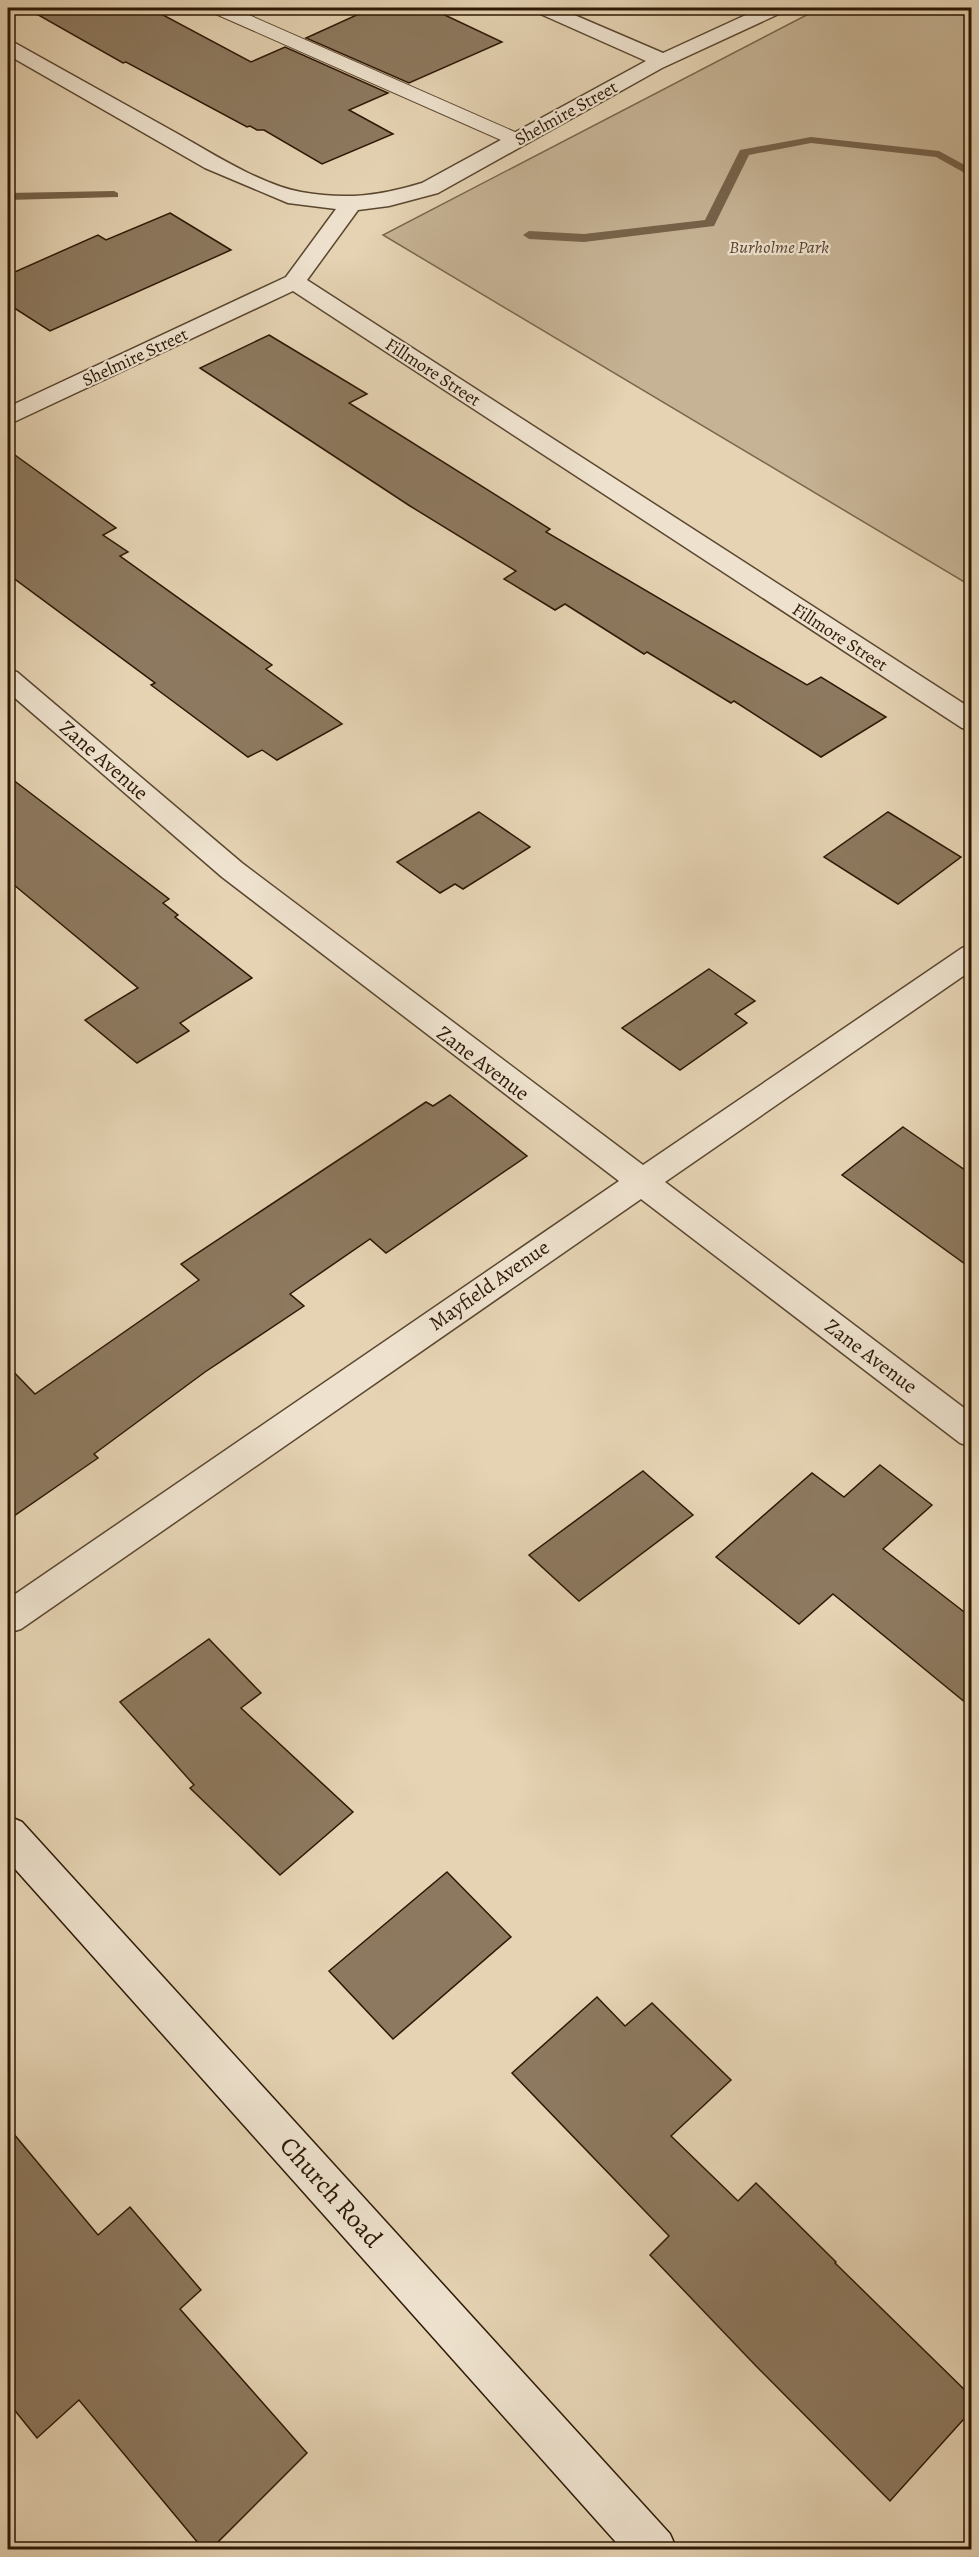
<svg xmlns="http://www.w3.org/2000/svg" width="979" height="2557" viewBox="0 0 979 2557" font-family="Alegreya,serif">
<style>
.green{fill:#c6b395;stroke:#7a664d;stroke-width:1.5}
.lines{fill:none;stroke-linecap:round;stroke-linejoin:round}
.stream{fill:#76624a;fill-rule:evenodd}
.building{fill:#8d795f;stroke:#2d1805;stroke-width:1.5}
.lane-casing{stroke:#5b4730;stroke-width:2}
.street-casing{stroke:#5b4730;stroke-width:3}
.secondary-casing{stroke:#2d1805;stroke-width:3}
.lane{fill:#eee2ce;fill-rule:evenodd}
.street{fill:#eee2ce;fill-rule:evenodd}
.secondary{fill:#eee2ce;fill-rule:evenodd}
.labels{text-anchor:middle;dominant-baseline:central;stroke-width:4.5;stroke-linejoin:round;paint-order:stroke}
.far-street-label{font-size:18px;fill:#2d1805;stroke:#eee2ce}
.far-park-label{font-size:18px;font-style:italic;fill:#5b4630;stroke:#eee2ce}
.street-label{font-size:21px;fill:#2d1805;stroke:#eee2ce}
.near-street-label{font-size:26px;fill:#2d1805;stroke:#eee2ce}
</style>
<rect width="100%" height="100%" fill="#e5d3b3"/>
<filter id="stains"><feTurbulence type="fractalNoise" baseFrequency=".00333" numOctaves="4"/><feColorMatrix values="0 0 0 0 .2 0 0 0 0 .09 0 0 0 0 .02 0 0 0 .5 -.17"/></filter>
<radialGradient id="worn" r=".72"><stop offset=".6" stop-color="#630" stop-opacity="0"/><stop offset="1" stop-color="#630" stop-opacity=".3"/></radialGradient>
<!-- green -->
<path class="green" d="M820,8H971V586L383,235Z"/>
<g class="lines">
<!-- stream -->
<g class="stream">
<path d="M811,137L939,151L972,169V177L936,157L811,143L749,155L714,226L584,242L529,239L523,235L529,231L584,234L705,220L740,150Z"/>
<path d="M114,191L118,193V197L8,200V193Z"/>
</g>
</g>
<!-- building -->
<g class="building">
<path d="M26,8H150L251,62L285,47L388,93L349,110L393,134L322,164L264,130H257L250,126L247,127L126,62L123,63Z"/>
<path d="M372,8H430L502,42L409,83L306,38Z"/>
<path d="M170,213L231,250L50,331L8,304V275L98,235L106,240Z"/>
<path d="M269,335L367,394L349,403L550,529L546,532L807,685L821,677L886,717L821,757L734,701L731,703L647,652L644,654L565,604L555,610L504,579L516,571L410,506L200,368Z"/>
<path d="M8,450L116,528L103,535L128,552L120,556L272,665L266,669L342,724L277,760L262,750L248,757L151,685L155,683L8,574Z"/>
<path d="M8,776L169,899L163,903L178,915L175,917L252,978L180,1023L189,1031L137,1063L85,1020L138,988L8,880Z"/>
<path d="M479,812L530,847L463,889L455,884L440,893L397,862Z"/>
<path d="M888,812L961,857L898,904L824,857Z"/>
<path d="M709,969L755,1001L735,1014L747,1023L680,1070L622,1028Z"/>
<path d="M450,1095L527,1156L386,1253L370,1239L290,1294L304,1306L205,1372L94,1454L98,1458L8,1520V1366L35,1394L199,1280L181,1264L426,1102L433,1106Z"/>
<path d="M903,1127L972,1175V1269L842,1175Z"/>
<path d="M880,1465L932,1505L883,1549L972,1618V1708L833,1594L799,1624L716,1557L812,1473L844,1497Z"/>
<path d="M643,1471L693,1515L579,1601L529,1555Z"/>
<path d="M209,1639L261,1693L241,1708L353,1812L280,1875L190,1788L194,1785L120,1702Z"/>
<path d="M447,1872L511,1937L393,2039L329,1971Z"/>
<path d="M597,1997L625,2026L652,2003L731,2080L671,2136L738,2201L756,2183L836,2262L835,2263L972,2397V2410L890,2501L756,2366L650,2255L669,2236L512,2073Z"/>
<path d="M8,2127L98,2235L130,2207L201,2290L180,2309L307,2453L210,2550H204L79,2400L37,2438L8,2402Z"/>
</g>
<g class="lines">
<!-- lane casing -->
<g class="lane-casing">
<path id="lane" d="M209,8H233L524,136L527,140L524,144H510L211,12Z"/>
</g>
<!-- street casing -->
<g class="street-casing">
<g id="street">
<path d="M534,8H558L663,53L761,8H786L783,12L662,68L438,193L389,206L358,210L307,280L972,709V730L962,728L293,291L16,421L8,423V407L286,277L336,209L288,203L205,168L8,55V41L15,43C69,73 124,104 178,134C213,154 262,185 301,192C345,200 380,196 422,183L646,61L536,12Z"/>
<path d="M8,670L17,672L242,863L643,1165L962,948L972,945V970L665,1182L972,1414V1447L960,1443L641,1199L21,1629L8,1633V1599L619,1181L222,877L8,692Z"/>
</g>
</g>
<!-- secondary casing -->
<g class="secondary-casing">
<path id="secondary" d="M8,1816L22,1822L670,2534L677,2550H623L8,1861Z"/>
</g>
<!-- lane -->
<use href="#lane" class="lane"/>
<!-- street -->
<use href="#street" class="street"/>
<!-- secondary -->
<use href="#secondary" class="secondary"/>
</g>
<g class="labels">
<!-- far-street labels -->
<g class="far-street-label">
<text transform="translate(566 113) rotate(-29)">Shelmire Street</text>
<text transform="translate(135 357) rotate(-25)">Shelmire Street</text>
<text transform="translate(433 372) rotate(33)">Fillmore Street</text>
<text transform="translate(840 637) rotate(33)">Fillmore Street</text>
</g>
<!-- far-park labels -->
<g class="far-park-label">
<text x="779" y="247">Burholme Park</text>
</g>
<!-- street labels -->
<g class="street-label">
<text transform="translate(104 760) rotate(41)">Zane Avenue</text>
<text transform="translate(483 1063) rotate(37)">Zane Avenue</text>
<text transform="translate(489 1285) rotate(-35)">Mayfield Avenue</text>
<text transform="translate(871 1356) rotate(37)">Zane Avenue</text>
</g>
<!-- near-street labels -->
<g class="near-street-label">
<text transform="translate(331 2192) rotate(48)">Church Road</text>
</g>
</g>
<!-- margin -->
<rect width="979" height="2557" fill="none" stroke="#e5d3b3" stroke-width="30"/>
<rect x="9" y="9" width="961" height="2539" fill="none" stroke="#2d1805" stroke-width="3"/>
<rect x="15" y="15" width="949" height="2527" fill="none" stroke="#2d1805" stroke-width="1.5"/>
<rect width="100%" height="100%" filter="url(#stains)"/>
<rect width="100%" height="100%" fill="url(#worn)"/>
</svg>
